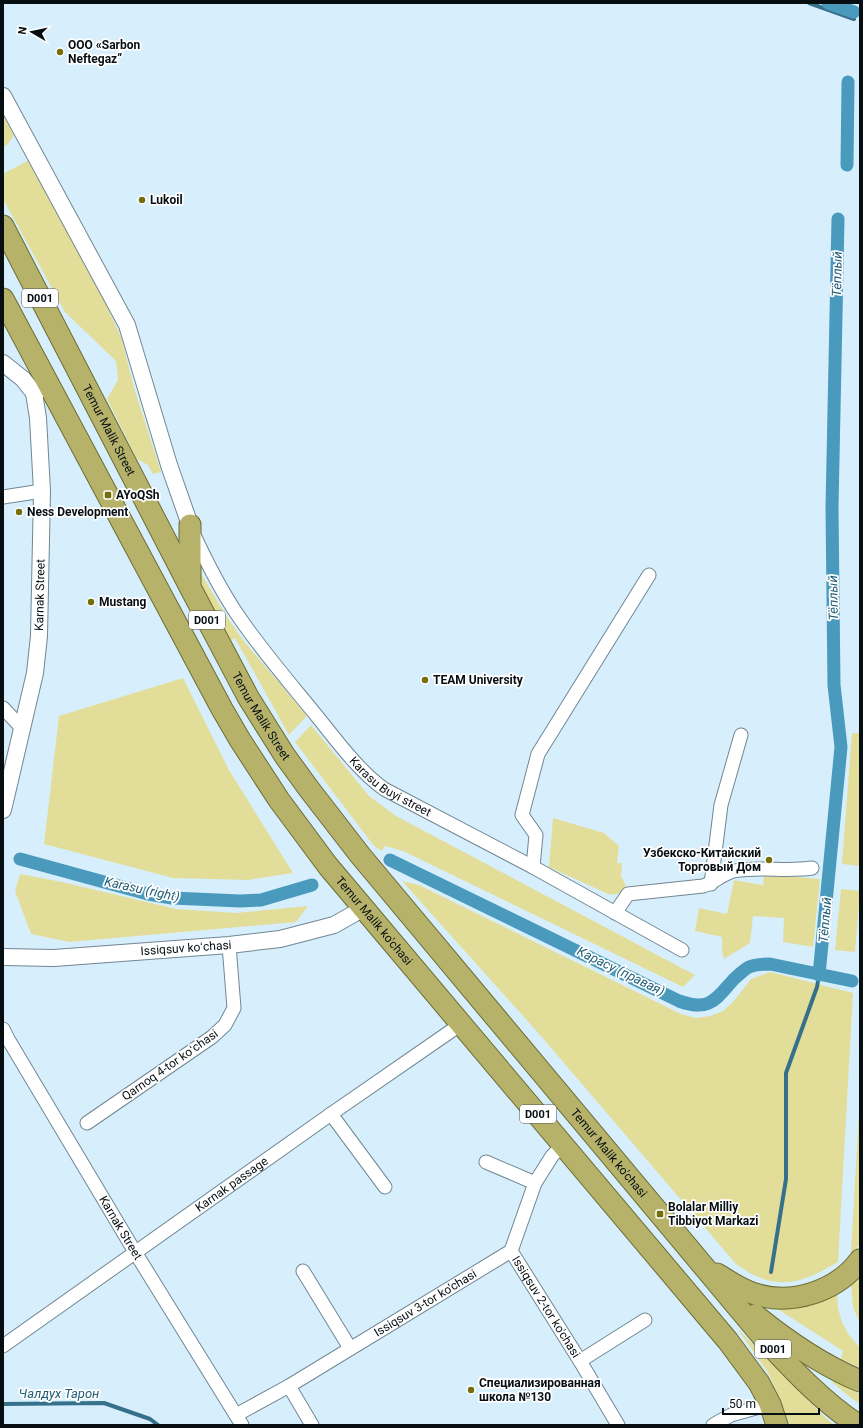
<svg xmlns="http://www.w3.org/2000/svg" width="863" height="1428" viewBox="0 0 863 1428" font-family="Roboto,sans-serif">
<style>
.green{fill:#e2de9a}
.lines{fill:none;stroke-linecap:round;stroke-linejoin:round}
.stream{stroke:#36708a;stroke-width:4}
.canal{stroke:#4a9abd;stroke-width:13}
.minor-casing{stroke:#718792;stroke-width:15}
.tertiary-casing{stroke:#718792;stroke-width:18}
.trunk-casing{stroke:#6d6c32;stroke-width:23}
.minor{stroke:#fff;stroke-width:13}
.tertiary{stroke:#fff;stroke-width:16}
.trunk{stroke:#b7b26a;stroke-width:21}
.poi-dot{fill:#756e0d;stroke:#fff;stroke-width:1.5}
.labels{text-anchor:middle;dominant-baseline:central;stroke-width:3.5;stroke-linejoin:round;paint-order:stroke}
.shield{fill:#fff;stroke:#515659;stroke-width:1}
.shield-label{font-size:11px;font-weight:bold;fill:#060e12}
.poi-label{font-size:12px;font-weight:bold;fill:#060e12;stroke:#fff;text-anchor:start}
.street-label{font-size:12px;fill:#060e12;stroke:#fff}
.water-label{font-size:13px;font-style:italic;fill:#215e78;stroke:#fff}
</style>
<rect width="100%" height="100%" fill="#d7effc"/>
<!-- green -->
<g class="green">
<path d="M3,114L14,135L8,144L3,147Z"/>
<path d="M29,160L104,300L121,337L135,391L161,472L153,474L148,465L137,459L107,399L118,380L116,361L65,312L3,199V174Z"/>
<path d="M197,567L227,617L243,640L307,716L289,735L235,638L229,641L201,588Z"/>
<path d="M183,678L229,770L293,873L248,880L173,878L44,844L59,716Z"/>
<path d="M311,725L369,796L396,816L695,975L683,987L403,851L385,846L382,851L374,846L295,742Z"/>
<path d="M852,733H860V866L842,864Z"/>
<path d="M553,818L604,833L619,846L617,863H622L621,876L626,886C622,893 616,896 608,894L549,867Z"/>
<path d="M20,874L62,882L176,909L236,913L308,906L296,922L69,942L31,934L15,891Z"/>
<path d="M764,874L820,879L813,947L783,942L784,918L753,916L750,943L724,959L722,951V937L695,931L699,908L727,914L734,880L763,885Z"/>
<path d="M402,881L419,885L681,1014L696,1018L710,1016L723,1011L733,1002L751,979L770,972L853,993L838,1262C800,1285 774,1292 736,1264L540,1035Z"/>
<path d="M841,889L860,891L855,952L835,950Z"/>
<path d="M860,1094V1243L853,1255L851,1252Z"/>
<path d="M860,1274V1324L853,1307L851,1285Z"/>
<path d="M837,1293L838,1308L842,1322L849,1335L860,1348V1368L841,1359L843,1351L776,1308C800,1308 817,1304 837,1293Z"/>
<path d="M736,1327L828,1420L834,1425H790L779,1396L767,1371Z"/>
<path d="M834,1381L860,1394V1404L851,1398L832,1382Z"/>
</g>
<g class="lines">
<!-- stream -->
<g class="stream">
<path d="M809,3L854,19"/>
<path d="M771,1272L786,1179V1073L817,987L819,975"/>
<path d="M3,1404L104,1403L150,1419L158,1425"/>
</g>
<!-- canal -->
<g class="canal">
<path d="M828,3L854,12"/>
<path d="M847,165L848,82"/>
<path d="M20,859L148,894L172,898L240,901L261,900L312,885"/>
<path d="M390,860L679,1001C710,1012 715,1000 734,979C739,975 743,970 749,967C755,964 763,964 770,964L852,981"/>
<path d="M819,975L841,747L834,685L832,507L838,219"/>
</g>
<!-- minor casing -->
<g class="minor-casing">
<g id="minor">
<path d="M3,497L42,491"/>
<path id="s1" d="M194,535C207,563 221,591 239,617C263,652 290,683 316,715C337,741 357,769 384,789L533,867L682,950"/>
<path d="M3,708L22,728"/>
<path d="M533,867L536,835L522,815L538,754L649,575"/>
<path d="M711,884L721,805L741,735"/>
<path d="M615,913L628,894L703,886C713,883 724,873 734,871C760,866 786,872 812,868"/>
<path id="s2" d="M3,1029L8,1039L135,1252L242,1425"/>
<path d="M331,1114L385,1187"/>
<path d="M87,1123L212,1037L225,1025L234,1008L229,945"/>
<path d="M486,1162L535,1183"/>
<path id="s3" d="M511,1251L580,1361L618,1425"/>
<path d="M303,1271L350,1348"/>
<path id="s4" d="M3,1346L331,1114L451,1031L461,1023"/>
<path d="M580,1361L645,1320"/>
<path d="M289,1386L312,1425"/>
<path id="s5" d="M236,1415L289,1386L511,1251L535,1183L552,1156L564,1144"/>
<path d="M713,1425L731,1415L770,1404"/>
</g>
</g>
<!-- tertiary casing -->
<g class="tertiary-casing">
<g id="tertiary">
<path d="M3,96L127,325L169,465L190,525"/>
<path d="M3,363L23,379L34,393"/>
<path id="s6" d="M3,810L35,673L39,636L42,491L38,418L34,393L49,384"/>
<path d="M3,957L54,958L229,945L280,939L334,925L364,908"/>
</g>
</g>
<!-- trunk casing -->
<g class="trunk-casing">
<g id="trunk">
<path id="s7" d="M3,226L191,589L248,697L285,756L309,789L360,855L766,1341C795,1372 823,1402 858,1425"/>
<path id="s8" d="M3,299L222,709L240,740L279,800L328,866L728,1341L759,1383L770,1404L777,1425"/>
<path d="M190,525V584"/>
<path d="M717,1274C729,1281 741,1290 755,1294C792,1306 837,1291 860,1260"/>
<path d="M755,1315C787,1341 822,1365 860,1381"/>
</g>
</g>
<!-- minor -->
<use href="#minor" class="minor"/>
<!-- tertiary -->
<use href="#tertiary" class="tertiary"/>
<!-- trunk -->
<use href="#trunk" class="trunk"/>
</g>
<!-- markers -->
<g class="poi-dot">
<circle cx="60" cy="52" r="4"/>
<circle cx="142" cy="200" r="4"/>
<rect x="104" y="491" width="8" height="8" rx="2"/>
<circle cx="19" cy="512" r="4"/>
<circle cx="91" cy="602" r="4"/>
<circle cx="425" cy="680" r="4"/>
<circle cx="769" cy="860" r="4"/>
<rect x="656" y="1210" width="8" height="8" rx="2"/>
<circle cx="471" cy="1390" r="4"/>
</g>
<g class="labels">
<!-- shield labels -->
<g class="shield">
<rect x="22" y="289" width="36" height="18" rx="3"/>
<rect x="189" y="611" width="36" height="18" rx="3"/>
<rect x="520" y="1105" width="36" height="18" rx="3"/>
<rect x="755" y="1340" width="36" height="18" rx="3"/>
</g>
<g class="shield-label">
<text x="40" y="298">D001</text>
<text x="207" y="620">D001</text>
<text x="538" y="1114">D001</text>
<text x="773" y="1349">D001</text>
</g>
<!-- poi labels -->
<g class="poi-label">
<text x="68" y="45">ООО «Sarbon<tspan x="68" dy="14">Neftegaz”</tspan></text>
<text x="150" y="200">Lukoil</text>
<text x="116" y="495">AYoQSh</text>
<text x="27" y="512">Ness Development</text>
<text x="99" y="602">Mustang</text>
<text x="433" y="680">TEAM University</text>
<text x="761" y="853" text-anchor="end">Узбекско-Китайский<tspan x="761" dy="14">Торговый Дом</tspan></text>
<text x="668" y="1207">Bolalar Milliy<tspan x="668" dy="14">Tibbiyot Markazi</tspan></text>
<text x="479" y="1383">Специализированная<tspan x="479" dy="14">школа №130</tspan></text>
</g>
<!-- street labels -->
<g class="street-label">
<text stroke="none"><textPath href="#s7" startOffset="230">Temur Malik Street</textPath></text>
<text stroke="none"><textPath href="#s6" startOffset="219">Karnak Street</textPath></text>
<text stroke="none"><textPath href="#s7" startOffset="554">Temur Malik Street</textPath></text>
<text stroke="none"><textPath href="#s1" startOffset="323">Karasu Buyi street</textPath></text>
<text stroke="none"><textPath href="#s8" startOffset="726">Temur Malik ko'chasi</textPath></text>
<text transform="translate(186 948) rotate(-4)">Issiqsuv koʻchasi</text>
<text transform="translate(170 1065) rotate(-35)">Qarnoq 4-tor koʻchasi</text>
<text stroke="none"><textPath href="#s7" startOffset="1113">Temur Malik ko'chasi</textPath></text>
<text stroke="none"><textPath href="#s4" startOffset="280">Karnak passage</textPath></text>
<text stroke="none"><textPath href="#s2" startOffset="231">Karnak Street</textPath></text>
<text stroke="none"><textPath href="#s5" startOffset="220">Issiqsuv 3-tor ko'chasi</textPath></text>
<text stroke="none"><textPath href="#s3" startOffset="66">Issiqsuv 2-tor ko'chasi</textPath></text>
</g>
<!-- water labels -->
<g class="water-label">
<text transform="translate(837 274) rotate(-89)">Тёплый</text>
<text transform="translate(833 598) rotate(-91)">Тёплый</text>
<text transform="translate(142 889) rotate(12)">Karasu (right)</text>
<text transform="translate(825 920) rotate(-85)">Тёплый</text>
<text transform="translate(621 971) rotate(26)">Карасу (правая)</text>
<text x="59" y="1393">Чалдух Тарон</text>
</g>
</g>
<!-- border -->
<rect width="863" height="1428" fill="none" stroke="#060e12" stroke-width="8"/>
<!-- north arrow -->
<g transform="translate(32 32) rotate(279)" stroke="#ffffff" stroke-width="3" paint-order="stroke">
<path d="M0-3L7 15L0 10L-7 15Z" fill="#060e12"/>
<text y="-6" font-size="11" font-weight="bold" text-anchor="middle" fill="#060e12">N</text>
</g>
<!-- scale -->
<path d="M723 1408v6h96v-6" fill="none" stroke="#060e12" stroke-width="2"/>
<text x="729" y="1408" font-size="12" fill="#060e12" stroke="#ffffff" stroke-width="3" paint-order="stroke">50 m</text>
</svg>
